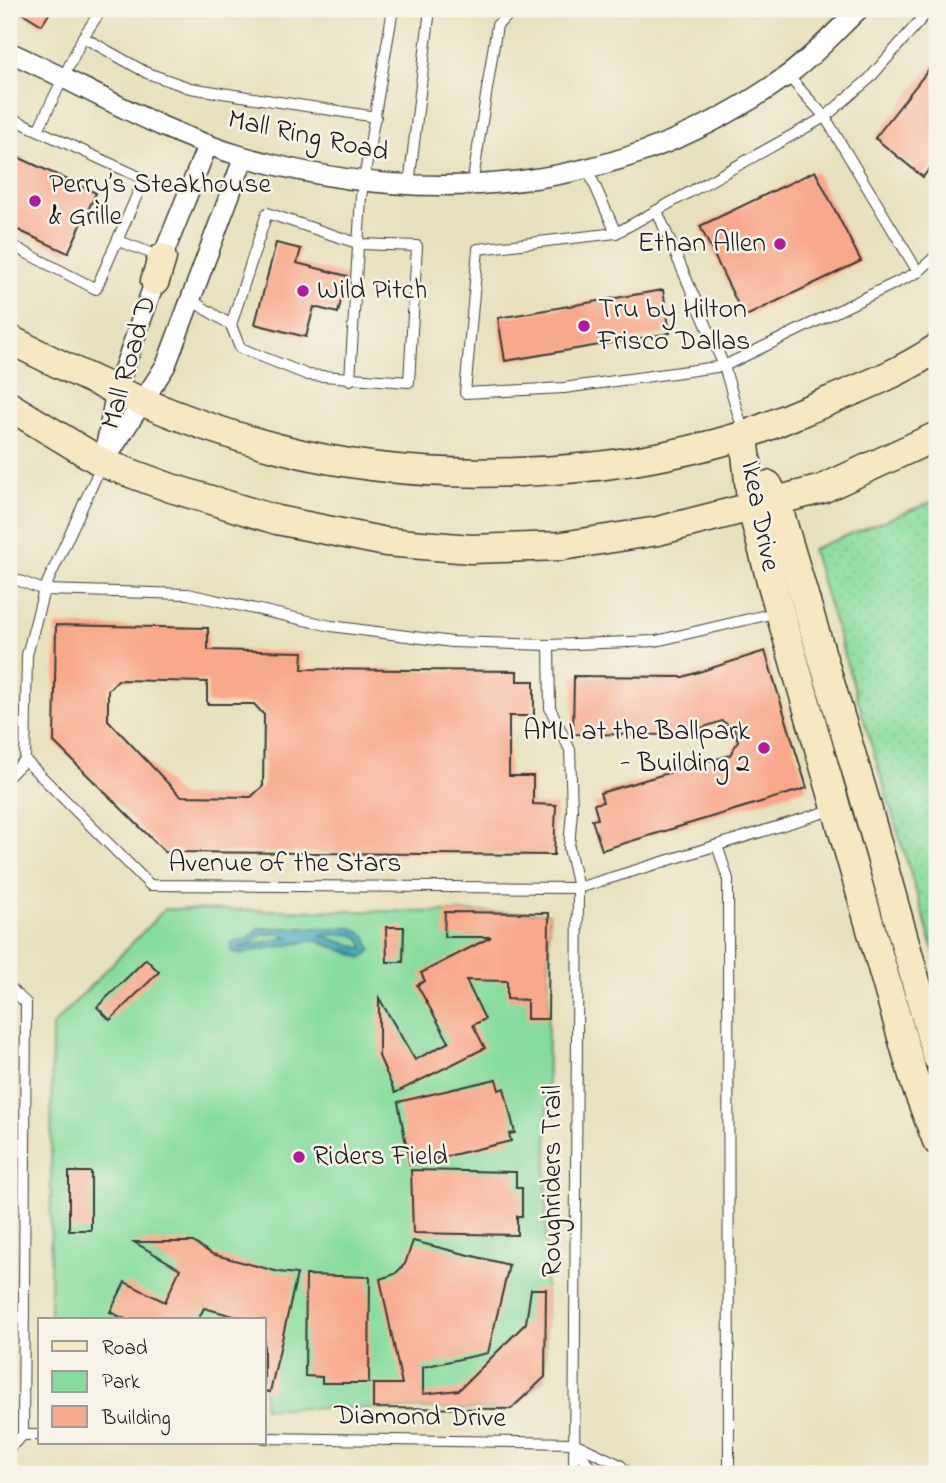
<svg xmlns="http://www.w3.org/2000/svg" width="946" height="1483" viewBox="0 0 946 1483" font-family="'Indie Flower',sans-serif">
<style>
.grass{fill:url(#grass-dots);stroke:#517c5e;stroke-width:2}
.green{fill:#86dc9f;stroke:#517c5e;stroke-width:2}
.water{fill:url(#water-ripples);stroke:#2e626e;stroke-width:2;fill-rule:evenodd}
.building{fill:#f8a98c;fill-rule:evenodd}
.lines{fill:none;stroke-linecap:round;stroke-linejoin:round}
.lane-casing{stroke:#3b3a34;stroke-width:12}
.street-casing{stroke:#3b3a34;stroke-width:22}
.secondary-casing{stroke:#3b3a34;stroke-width:31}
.lane{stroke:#fff;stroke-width:10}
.street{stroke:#fff;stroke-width:19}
.secondary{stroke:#f7e8c3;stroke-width:28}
.poi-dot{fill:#b5179e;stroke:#f7f3e8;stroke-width:2.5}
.labels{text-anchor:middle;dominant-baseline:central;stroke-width:5;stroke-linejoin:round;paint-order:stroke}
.street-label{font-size:28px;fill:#1c1c1c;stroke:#f7f3e8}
.poi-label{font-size:28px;fill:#1c1c1c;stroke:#f7f3e8;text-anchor:start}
</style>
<defs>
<pattern id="grass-dots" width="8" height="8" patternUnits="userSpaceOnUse" patternTransform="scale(1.75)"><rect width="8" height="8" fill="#86dc9f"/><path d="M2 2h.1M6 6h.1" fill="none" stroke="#73bc88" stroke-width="1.8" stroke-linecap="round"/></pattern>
<pattern id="water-ripples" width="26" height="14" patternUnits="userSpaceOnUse" patternTransform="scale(1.75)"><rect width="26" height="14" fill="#40a8c0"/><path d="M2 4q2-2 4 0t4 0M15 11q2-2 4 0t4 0" fill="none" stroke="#35889b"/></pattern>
</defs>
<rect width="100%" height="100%" fill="#f7f3e8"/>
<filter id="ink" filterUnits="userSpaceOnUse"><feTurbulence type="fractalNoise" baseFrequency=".0143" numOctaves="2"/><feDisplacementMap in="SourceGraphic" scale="14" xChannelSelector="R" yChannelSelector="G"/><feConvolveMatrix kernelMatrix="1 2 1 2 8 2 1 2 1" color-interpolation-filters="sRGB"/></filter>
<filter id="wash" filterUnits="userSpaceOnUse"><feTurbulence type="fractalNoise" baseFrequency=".00686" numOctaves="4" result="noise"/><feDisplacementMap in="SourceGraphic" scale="28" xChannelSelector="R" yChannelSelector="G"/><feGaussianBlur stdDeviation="1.57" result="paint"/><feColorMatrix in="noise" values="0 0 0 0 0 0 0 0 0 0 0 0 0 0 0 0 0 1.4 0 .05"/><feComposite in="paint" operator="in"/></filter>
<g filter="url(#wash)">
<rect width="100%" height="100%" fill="#e8e1bd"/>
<!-- grass -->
<path class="grass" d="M937,500V961L812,549Z"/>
<!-- green -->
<path class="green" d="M165,909L549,913L545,1377L511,1409L264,1408V1320H50L52,1026Z"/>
<!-- water -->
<path class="water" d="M259,928H352L366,936L371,950L363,958L315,940L238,954L231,951V943L249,938ZM262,934H281L288,937L237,949L252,943ZM352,934L361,939L364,949L319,935Z"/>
<g id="blocks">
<!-- building -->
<g class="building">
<path d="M16,9H52L42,25Z"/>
<path d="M937,59V159L923,177L875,138Z"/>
<path d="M9,153L96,193L68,253L9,226Z"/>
<path d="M815,171L861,261L744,317L700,226Z"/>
<path d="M276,243L301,249L297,263L347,276L338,313L314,307L306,337L255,324Z"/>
<path d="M663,290L670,333L505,361L498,318Z"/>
<path d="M56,625L208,628V650L303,652L302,669L517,671V681H534V716H509V776H533V804L556,805L554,855L165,852L54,742ZM118,680L207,682V704H254L264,715L263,786L251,797L180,796L108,720V690Z"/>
<path d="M765,651L807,788L602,850L592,820L598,819L594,804L603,802L600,793L730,755L738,741L734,728L722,721L680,735L573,734L574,676L683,677Z"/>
<path d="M445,912L549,913L548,1019H527V1000L507,999V981L466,980L485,1019L473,1025L485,1048L395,1093L379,1056V998L415,1060L449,1042L417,985L425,981L421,973L491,937H444Z"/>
<path d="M386,927H404L403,962H387Z"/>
<path d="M146,959L159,972L110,1020L97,1007Z"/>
<path d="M496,1079L499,1090L504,1088L515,1133L509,1134L511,1141L410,1165L398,1102Z"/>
<path d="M411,1170L516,1172V1188H522V1216H517V1235L413,1233Z"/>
<rect x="69" y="1172" width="22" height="58"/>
<path d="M413,1241L509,1265L488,1353L423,1367V1394L459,1390L526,1323L531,1289H546L545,1377L511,1409L373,1408V1384H402L380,1279L395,1274L405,1264Z"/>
<path d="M134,1242H193L212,1254L279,1272L297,1274L270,1392L264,1391V1320H248L204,1308L198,1320H127L110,1312L125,1282L165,1302L180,1269Z"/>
<path d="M306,1275L370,1277L369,1383H322V1377L305,1376Z"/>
</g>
</g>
</g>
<g filter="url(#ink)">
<use href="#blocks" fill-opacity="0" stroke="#3b3a34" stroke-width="2"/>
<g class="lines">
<!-- lane casing -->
<g class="lane-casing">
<g id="lane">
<path d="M83,37L147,73L190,88L376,117"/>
<path d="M788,76L825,117L918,272"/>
<path d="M9,117L144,179L96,289L9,244"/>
<path d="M38,130L83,37L102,9"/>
<path d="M588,170L616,233L825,117L869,79L930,9"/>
<path d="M409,185L430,9"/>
<path d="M472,186L497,25L516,9"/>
<path d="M657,211L724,366L744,434"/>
<path d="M616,233L478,249L465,393L564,388L724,366L918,272L937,255"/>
<path d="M119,241L161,257"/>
<path d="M191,300L231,325L240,348L308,375L409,382L417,246L360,244L267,213L231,325"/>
<path d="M350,380L361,197L393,9"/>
<path d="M9,577L44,590L188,594L331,626L452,642L549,645L656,641L779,612"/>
<path d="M549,645L550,708L570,750L572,810L569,848L578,888L574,1474"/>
<path d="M25,760L150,885L578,888L835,809"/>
<path d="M25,760L27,655L44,590L101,466"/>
<path d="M9,776L25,760"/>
<path d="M717,845L728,879L729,1474"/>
<path d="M9,987L26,1003L23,1435L9,1448"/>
<path d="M918,1085L937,1078"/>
<path d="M23,1435H40"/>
<path d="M264,1438L574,1443L620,1465L629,1474"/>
<path d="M575,1444L594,1474"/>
</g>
</g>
<!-- street casing -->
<g class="street-casing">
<g id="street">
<path d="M9,52C87,87 163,134 245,157C432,210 625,192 785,77C812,58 835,32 859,9"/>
<path d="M162,258L208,144"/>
<path d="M105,451L116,391L155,281"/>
<path d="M103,463L166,365L244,157"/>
</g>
</g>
<!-- secondary casing -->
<g class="secondary-casing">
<g id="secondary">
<path d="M155,281L162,258"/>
<path d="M9,339C95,383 184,424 278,448C420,486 605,479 745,435C765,428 784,419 804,411C850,392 896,376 937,348"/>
<path d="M9,406L103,463L171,488L277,520L386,542L471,549L562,546L658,531L822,489L937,436"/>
<path d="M744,435L752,509L771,581L916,1086L937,1141"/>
<path d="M768,485L776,501L865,800L937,1057"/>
</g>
</g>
<!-- lane -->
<use href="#lane" class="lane"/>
<!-- street -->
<use href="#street" class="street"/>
<!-- secondary -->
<use href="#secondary" class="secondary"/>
</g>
</g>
<!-- markers -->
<g class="poi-dot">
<circle cx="35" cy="201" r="7"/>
<circle cx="780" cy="244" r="7"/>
<circle cx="303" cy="291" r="7"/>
<circle cx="584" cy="326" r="7"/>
<circle cx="764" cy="748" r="7"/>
<circle cx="299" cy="1157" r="7"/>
</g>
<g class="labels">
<!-- street labels -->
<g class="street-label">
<text transform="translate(308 137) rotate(12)">Mall Ring Road</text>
<text transform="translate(130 363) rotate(-74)">Mall Road D</text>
<text transform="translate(759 516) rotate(79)">Ikea Drive</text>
<text x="285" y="864">Avenue of the Stars</text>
<text transform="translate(553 1181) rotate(-90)">Roughriders Trail</text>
<text transform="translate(420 1418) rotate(1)">Diamond Drive</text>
</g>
<!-- poi labels -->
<g class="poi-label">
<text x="49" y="185">Perry’s Steakhouse<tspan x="49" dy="32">&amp; Grille</tspan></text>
<text x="766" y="244" text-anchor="end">Ethan Allen</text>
<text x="317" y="291">Wild Pitch</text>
<text x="598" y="310">Tru by Hilton<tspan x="598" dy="32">Frisco Dallas</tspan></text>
<text x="750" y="732" text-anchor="end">AMLI at the Ballpark<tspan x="750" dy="32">- Building 2</tspan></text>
<text x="313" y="1157">Riders Field</text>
</g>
</g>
<!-- margin -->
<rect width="946" height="1483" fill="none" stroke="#f7f3e8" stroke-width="35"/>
<!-- legend -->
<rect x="38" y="1318" width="228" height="126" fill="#f7f3e8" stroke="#9f9d96" stroke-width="2"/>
<rect x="52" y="1341" width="35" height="10" fill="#f7e8c3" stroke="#9f9d96" stroke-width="2"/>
<text x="102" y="1354" font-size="21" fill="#1c1c1c">Road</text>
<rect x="52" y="1371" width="35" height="21" fill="#86dc9f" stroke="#9f9d96" stroke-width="2"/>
<text x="102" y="1388" font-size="21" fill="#1c1c1c">Park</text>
<rect x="52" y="1406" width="35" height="21" fill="#f8a98c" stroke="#9f9d96" stroke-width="2"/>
<text x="102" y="1424" font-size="21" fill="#1c1c1c">Building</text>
</svg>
